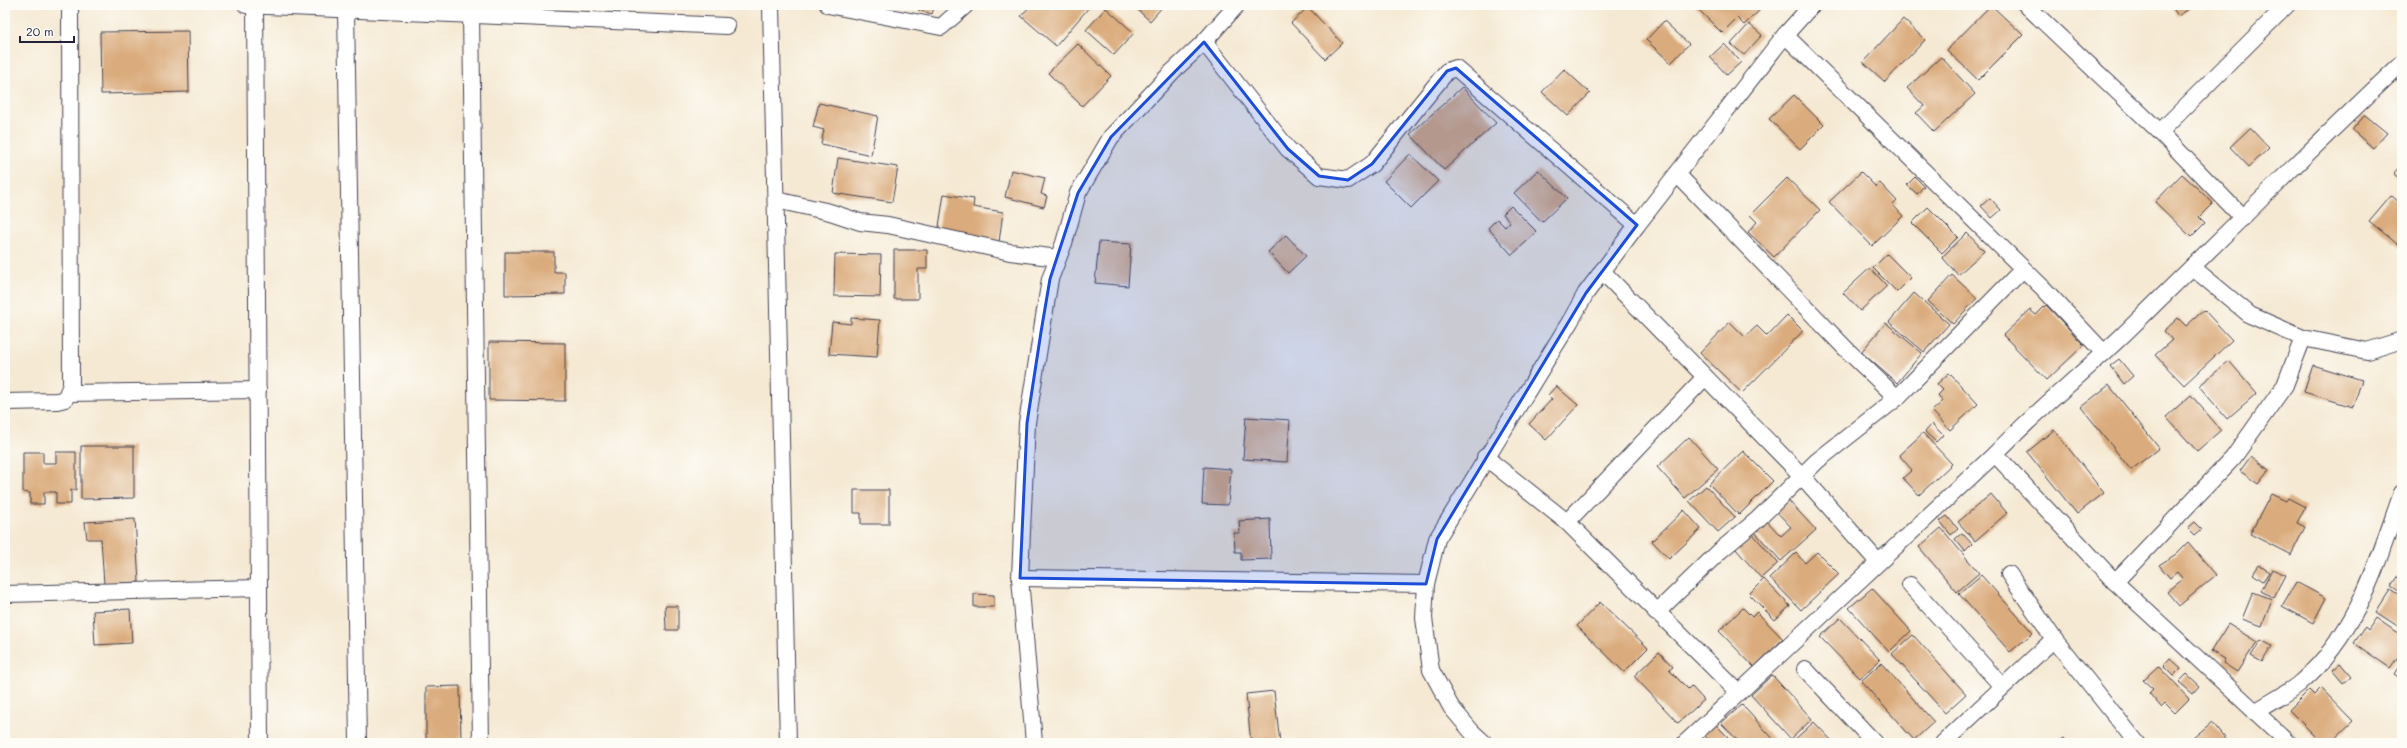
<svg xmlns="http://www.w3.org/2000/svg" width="2407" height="748" viewBox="0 0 2407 748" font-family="Mali,sans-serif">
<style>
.building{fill:#daab7c}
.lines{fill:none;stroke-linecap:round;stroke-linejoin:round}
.street-casing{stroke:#424052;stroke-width:18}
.street{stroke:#fff;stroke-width:16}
.marked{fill:#1d4ed8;fill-opacity:0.2;stroke:#1d4ed8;stroke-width:3;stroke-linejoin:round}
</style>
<rect width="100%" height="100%" fill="#fdfcf7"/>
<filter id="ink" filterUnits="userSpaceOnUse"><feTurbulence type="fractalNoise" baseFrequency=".025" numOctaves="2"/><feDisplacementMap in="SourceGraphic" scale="8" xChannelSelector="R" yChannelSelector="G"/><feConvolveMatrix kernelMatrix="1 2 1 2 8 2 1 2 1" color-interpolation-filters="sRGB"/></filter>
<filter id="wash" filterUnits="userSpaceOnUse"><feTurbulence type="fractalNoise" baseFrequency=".012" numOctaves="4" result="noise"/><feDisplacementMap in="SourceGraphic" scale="16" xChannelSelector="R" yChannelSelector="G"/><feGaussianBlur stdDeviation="0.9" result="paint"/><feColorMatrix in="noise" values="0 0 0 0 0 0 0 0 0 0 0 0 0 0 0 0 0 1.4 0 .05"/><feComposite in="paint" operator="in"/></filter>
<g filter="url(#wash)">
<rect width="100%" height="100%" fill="#f5e9d3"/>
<g id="blocks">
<!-- building -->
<g class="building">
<path d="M920,5H935L932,14L918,10Z"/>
<path d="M940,5H953L952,9Z"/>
<path d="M1031,5H1091L1056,46L1021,16Z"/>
<path d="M1132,5H1164L1150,21Z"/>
<path d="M1694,5H1765L1744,25L1737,18L1722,33Z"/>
<path d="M1991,5L2023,35L1978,80L1947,50Z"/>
<path d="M2175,5H2195L2178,16L2172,7Z"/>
<path d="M1308,7L1342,43L1325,59L1291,23Z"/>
<path d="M1106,8L1134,33L1114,55L1086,30Z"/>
<path d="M1903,19L1925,40L1885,82L1863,62Z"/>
<path d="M1664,21L1689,44L1671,63L1646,40Z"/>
<path d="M1749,24L1762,35L1744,55L1731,44Z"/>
<path d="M188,31L189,92L101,94L100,32Z"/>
<path d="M1078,44L1111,76L1082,106L1048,73Z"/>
<path d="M1724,44L1741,62L1727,75L1710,57Z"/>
<path d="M1941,57L1975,94L1934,132L1916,113L1924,106L1907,88Z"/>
<path d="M1564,69L1590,93L1568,116L1542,92Z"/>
<path d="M1462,87L1496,123L1444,170L1410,134Z"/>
<path d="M1794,95L1824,125L1800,149L1769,119Z"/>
<path d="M819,103L878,116L871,155L821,144L824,130L813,127Z"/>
<path d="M2365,115L2387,133L2373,148L2352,130Z"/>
<path d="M2250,128L2269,148L2249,167L2230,147Z"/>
<path d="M1410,154L1438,181L1411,208L1384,181Z"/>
<path d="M838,158L898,167L892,202L833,193Z"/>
<path d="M2402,165V181L2394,174Z"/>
<path d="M1011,170L1045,178L1041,194L1047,196L1044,207L1005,197Z"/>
<path d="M1538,170L1567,198L1542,222L1514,193Z"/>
<path d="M1861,172L1876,187L1880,183L1897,201L1893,205L1903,216L1872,246L1829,202Z"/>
<path d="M2182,174L2213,203L2199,217L2205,223L2191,237L2155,202Z"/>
<path d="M1915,177L1924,186L1917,194L1907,185Z"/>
<path d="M1787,178L1820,210L1774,257L1748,232L1757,222L1750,215Z"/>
<path d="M944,194L974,199L973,207L1003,212L999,242L938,233Z"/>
<path d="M2391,195L2402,205V248L2369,221Z"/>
<path d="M1990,198L2001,210L1992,218L1981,206Z"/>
<path d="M1511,206L1537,232L1512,255L1488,228L1497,219L1505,227L1510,222L1503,214Z"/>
<path d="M1928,207L1958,237L1942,253L1912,223Z"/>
<path d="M1967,233L1984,251L1958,275L1942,257Z"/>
<path d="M1286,235L1306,256L1288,273L1268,252Z"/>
<path d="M1099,242L1131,244L1128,286L1095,283Z"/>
<path d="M894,250H927V269H918V299H894Z"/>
<path d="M505,252H554V272H565V294L505,295Z"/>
<path d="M835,254L881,255L880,297L834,296Z"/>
<path d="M1887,254L1911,278L1897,292L1873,268Z"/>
<path d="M1870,268L1887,286L1860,311L1843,293Z"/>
<path d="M1952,275L1977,298L1953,324L1928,301Z"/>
<path d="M1914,293L1949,324L1924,352L1889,322Z"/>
<path d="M2046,305L2084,345L2047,380L2003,335L2030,310L2036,315Z"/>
<path d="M2204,310L2232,340L2184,385L2155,355L2172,340L2164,331L2178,318L2186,326Z"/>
<path d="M1787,315L1803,331L1742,393L1700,353L1730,322L1745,337L1757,326L1767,336Z"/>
<path d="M851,318L880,320L877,357L829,354L832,322L851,324Z"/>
<path d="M1886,323L1922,353L1897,383L1861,352Z"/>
<path d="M489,342L565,343V401L489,400Z"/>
<path d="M2119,359L2133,376L2124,384L2110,366Z"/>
<path d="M2229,361L2257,393L2227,419L2199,386Z"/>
<path d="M2313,365L2362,380L2353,407L2304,392Z"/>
<path d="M1949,373L1978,404L1950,430L1932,411L1943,401L1938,395L1943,390L1937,384Z"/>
<path d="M2109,385L2159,448L2131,470L2081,407Z"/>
<path d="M1556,386L1578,405L1546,440L1529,424L1552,399L1548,395Z"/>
<path d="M2191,395L2221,430L2197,451L2166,417Z"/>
<path d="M1246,417L1290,420L1287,462L1243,459Z"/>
<path d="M1932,424L1943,435L1936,442L1925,432Z"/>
<path d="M2054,430L2104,493L2077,514L2027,452Z"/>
<path d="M1923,433L1952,464L1919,495L1903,478L1912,470L1899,455Z"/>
<path d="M1689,437L1718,469L1685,498L1657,467Z"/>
<path d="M81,446H134V498L81,499Z"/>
<path d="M1743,451L1773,481L1739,515L1709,484Z"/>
<path d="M23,452H43V463H56V452H76V490H71V504H56V492H44V504H30V493L23,492Z"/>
<path d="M2251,456L2269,470L2258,484L2240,471Z"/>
<path d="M1204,467L1231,469L1228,505L1202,504Z"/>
<path d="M1706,486L1735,517L1718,532L1689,501Z"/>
<path d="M854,490H889V524H861V513H854Z"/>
<path d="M1991,494L2007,513L1975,541L1958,522Z"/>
<path d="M2271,494L2286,501L2288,498L2305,507L2297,523L2305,527L2291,555L2250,534Z"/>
<path d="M1787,499L1816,530L1781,561L1753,530L1765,519L1781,536L1791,527L1775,510Z"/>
<path d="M1684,510L1701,529L1669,559L1652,541Z"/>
<path d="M1947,516L1958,529L1951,535L1940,521Z"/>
<path d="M135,519L139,582L104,584L101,539H87L85,522Z"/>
<path d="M1270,519L1271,559L1241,560V552H1235L1234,533H1240L1239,521Z"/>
<path d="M2195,522L2202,529L2195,535L2188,528Z"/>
<path d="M1941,528L1979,573L1957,592L1919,547Z"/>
<path d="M1752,533L1778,563L1761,578L1735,548Z"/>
<path d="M1962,533L1972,544L1965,551L1955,539Z"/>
<path d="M2188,542L2216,575L2179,606L2167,592L2183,579L2177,572L2170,578L2159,565L2176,554Z"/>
<path d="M1817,552L1839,574L1801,610L1770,578L1796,553L1805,563Z"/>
<path d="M2259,565L2269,572L2263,581L2253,574Z"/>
<path d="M2272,569L2286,575L2274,598L2261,591Z"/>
<path d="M2402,571V594L2391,587Z"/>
<path d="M1981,575L2033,633L2010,652L1959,594Z"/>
<path d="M1764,579L1790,606L1775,620L1749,594Z"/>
<path d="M2296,582L2326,598L2313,623L2282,606Z"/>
<path d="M1872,588L1911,631L1889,652L1849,608Z"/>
<path d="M2390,590L2402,598V629L2376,612Z"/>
<path d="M2253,592L2272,599L2262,626L2242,619Z"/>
<path d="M974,594L994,595V607H974Z"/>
<path d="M1600,602L1648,648L1624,672L1577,626Z"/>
<path d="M665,606H678V630H666Z"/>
<path d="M1743,608L1752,617L1757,612L1783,639L1754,667L1719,631Z"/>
<path d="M130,609L132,643L95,645L93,611Z"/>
<path d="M1840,618L1880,660L1860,678L1820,637Z"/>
<path d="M2376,618L2402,636V651L2390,668L2354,643L2365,627L2368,630Z"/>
<path d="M2228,624L2257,642L2237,672L2223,663L2225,659L2211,651Z"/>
<path d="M1913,635L1966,694L1945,713L1892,654Z"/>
<path d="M2261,640L2272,646L2262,662L2251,656Z"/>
<path d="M1659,652L1673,667L1669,670L1688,689L1691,686L1704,700L1678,723L1634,676Z"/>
<path d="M2170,658L2181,668L2173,676L2163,666Z"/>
<path d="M1881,663L1934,722L1914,740L1861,681Z"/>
<path d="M2340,663L2351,676L2343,683L2332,670Z"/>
<path d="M2402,663V679L2395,674Z"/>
<path d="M2158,666L2189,699L2175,713L2165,703L2161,707L2149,693L2153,689L2143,680Z"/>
<path d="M2187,674L2200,686L2193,694L2179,682Z"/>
<path d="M1772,675L1812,719L1791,739L1751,695Z"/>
<path d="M460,686L461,743H426V687Z"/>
<path d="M2321,688L2353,721L2330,743H2322L2289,710L2309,690L2314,695Z"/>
<path d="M1274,691L1280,743H1251L1246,694Z"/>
<path d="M1742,705L1777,743H1740L1721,723Z"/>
<path d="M1814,722L1834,743H1794L1793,741Z"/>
<path d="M2212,722L2229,743H2187Z"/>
<path d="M1714,723L1728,737L1722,743H1712L1703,734Z"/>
<path d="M2064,738L2068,743H2057Z"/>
</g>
</g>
</g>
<g filter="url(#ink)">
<use href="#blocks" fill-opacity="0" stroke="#424052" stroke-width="1"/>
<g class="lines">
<!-- street casing -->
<g class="street-casing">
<g id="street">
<path d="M246,5L727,26"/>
<path d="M255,5L260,743"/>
<path d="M771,5L788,743"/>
<path d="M828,5L941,27L966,5"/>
<path d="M2026,5L2160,132L2243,218"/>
<path d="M346,9L358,743"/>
<path d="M471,15L481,743"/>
<path d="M1785,35L1812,5"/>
<path d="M1204,42L1288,149L1319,176L1348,180L1372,164L1447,71L1456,68L1637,225L1785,35L2043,288L2104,353"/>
<path d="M2160,132L2287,5"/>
<path d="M1677,174L1847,350L1897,398"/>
<path d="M776,200L830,212L860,222L888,225L1010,252L1058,258"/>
<path d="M2192,267L2250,315L2303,338L2367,351L2402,340"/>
<path d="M1602,271L1802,476L1878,562"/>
<path d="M69,393L258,390"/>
<path d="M5,402L57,401L65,399L71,385L70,5"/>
<path d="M1995,454L2115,582L2289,743"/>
<path d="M1485,457L1567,522L1738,692"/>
<path d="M1567,522L1705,377"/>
<path d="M2009,574L2054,639L2137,743"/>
<path d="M1020,578L1426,584"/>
<path d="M2115,582L2233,458L2285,385L2303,338"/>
<path d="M1910,585L2002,686"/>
<path d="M5,594L259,588"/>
<path d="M1656,613L1721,550L1757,520L1817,461L1897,398L2023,269"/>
<path d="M1805,669L1875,743"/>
<path d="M2255,712C2270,702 2288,694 2301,682C2359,632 2377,562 2402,493"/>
<path d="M1034,743L1020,578L1022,531L1027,423L1050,279L1064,243L1078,193L1111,137L1172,72L1204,42L1237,5"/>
<path d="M1484,743L1472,732L1451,707L1431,670L1424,618L1426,584L1437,539L1571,320L1586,293L1637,225"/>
<path d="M1685,743L1995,454C2035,412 2081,375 2123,335C2216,244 2307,152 2402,63"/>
<path d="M1943,743L2054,639"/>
</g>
</g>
<!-- street -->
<use href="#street" class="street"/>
</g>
</g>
<!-- marked area -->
<path class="marked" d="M1204,42L1288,149L1319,176L1348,180L1372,164L1447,71L1456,68L1637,225L1586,293L1437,539L1426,584L1020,578L1027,423L1041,332L1050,279L1078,193L1111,137Z"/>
<!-- margin -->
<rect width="2407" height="748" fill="none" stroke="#fdfcf7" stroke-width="20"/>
<!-- scale -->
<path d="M20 36v6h54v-6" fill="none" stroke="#22223b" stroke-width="2"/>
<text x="26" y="36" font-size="12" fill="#22223b" stroke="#fdfcf7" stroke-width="3" paint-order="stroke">20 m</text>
</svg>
